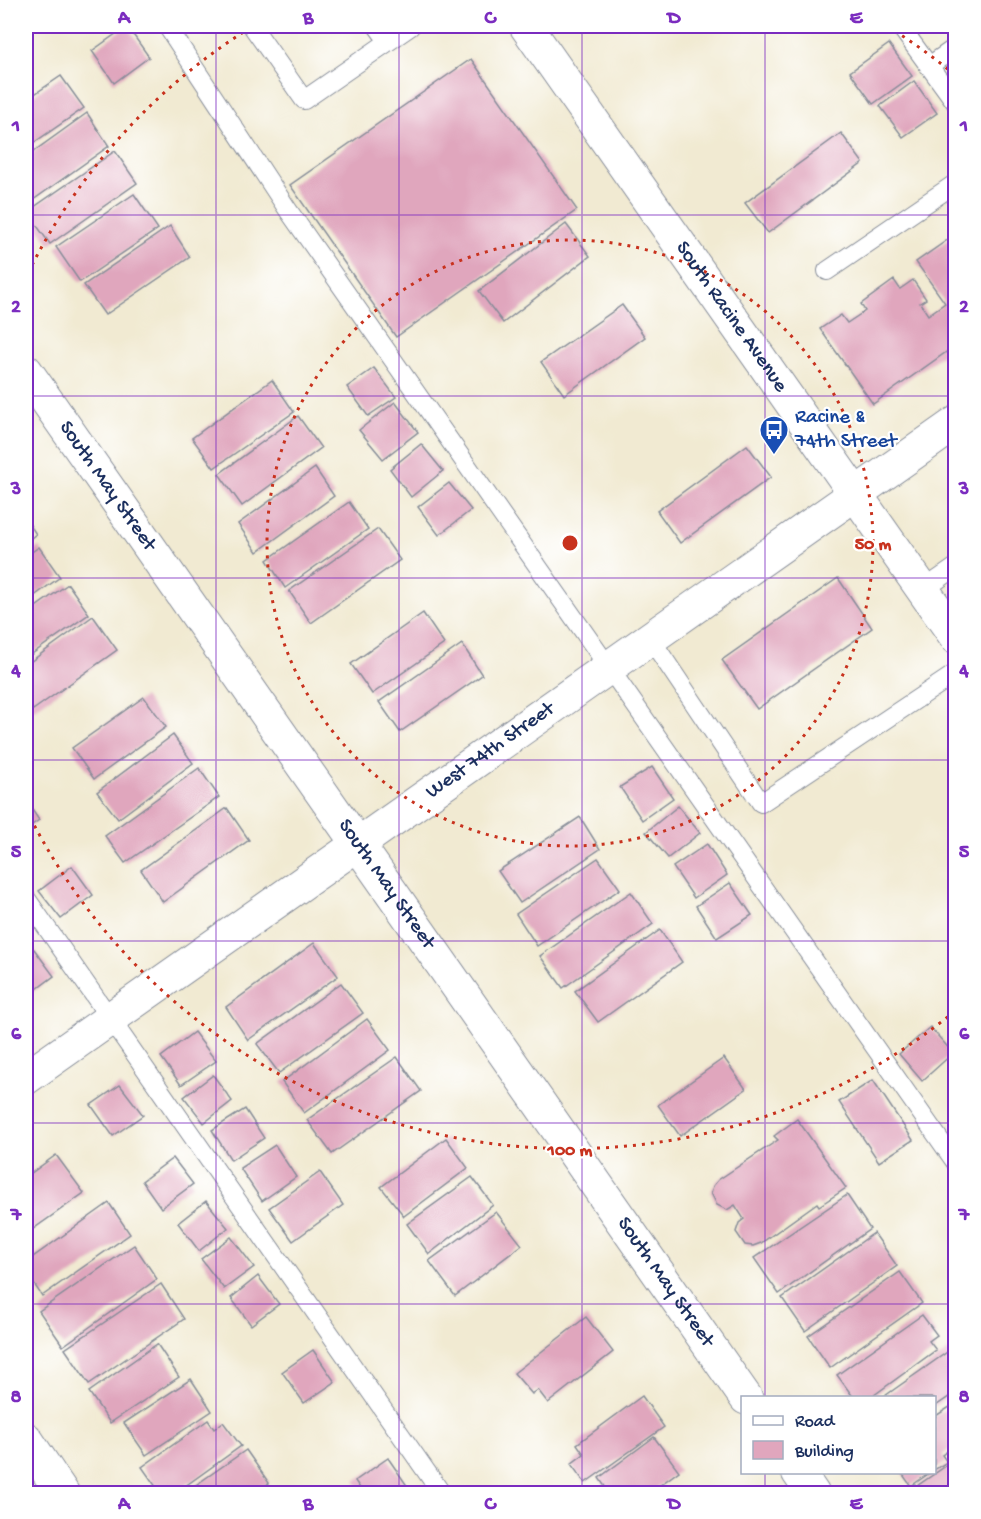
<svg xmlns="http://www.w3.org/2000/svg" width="981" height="1519" viewBox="0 0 981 1519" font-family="'Gochi Hand',sans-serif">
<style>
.building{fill:#e0a6bd}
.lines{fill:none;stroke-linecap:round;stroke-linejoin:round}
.service-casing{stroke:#868c98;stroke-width:20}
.minor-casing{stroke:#868c98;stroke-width:35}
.tertiary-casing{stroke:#868c98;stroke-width:35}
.service{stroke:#fff;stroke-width:18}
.minor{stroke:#fff;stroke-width:33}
.tertiary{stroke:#fff;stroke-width:33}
.grid{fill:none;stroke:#7b2cbf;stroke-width:1.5;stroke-opacity:0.55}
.ring{fill:none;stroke:#c8321e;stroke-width:3;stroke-dasharray:3 6}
.labels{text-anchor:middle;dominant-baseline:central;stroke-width:4.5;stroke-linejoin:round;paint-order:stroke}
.street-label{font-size:21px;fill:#1b2f5e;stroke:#fff}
.transit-label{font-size:21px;fill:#164399;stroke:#fff;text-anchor:start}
.centre{fill:#c8321e;stroke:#fff;stroke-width:3}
.ring-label{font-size:18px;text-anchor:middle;font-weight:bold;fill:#c8321e;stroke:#fff;stroke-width:4.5;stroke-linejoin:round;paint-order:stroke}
.neatline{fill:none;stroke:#7b2cbf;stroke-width:2}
.grid-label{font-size:20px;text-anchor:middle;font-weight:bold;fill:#7b2cbf}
</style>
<rect width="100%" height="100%" fill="#fff"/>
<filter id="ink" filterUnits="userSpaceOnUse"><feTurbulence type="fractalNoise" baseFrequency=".0167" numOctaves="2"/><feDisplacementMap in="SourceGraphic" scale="12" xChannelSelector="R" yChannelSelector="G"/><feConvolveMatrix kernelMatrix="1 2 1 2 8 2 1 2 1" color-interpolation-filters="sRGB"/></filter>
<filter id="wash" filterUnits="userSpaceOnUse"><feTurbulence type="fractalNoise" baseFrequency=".008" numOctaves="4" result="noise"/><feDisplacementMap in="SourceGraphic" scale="24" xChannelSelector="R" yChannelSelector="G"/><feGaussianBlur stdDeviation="1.35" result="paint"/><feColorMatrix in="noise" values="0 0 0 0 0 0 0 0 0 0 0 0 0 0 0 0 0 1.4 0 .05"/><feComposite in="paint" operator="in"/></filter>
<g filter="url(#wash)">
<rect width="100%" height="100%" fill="#f1ead2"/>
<g id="blocks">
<!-- building -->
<g class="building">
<path d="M127,26L149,57L114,83L92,51Z"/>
<path d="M889,44L912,76L873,104L850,72Z"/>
<path d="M471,59L577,210L396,337L290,185Z"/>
<path d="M61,76L84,108L26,148V100Z"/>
<path d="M914,81L937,113L903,137L880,106Z"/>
<path d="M87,113L109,146L26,205V157Z"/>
<path d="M841,133L863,163L768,233L745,203Z"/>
<path d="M115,151L137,183L50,244L27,212Z"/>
<path d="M134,194L158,229L80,282L56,247Z"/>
<path d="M566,224L590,256L503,323L479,291Z"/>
<path d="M170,226L190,257L105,315L84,285Z"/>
<path d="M956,234V345L873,404L820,329L841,315L847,323L865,311L861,304L894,280L900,289L913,280L926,299L920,303L928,315L945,303L916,262Z"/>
<path d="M622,305L645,337L564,395L541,362Z"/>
<path d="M374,368L396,397L368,416L347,387Z"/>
<path d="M272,380L294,412L214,468L192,438Z"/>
<path d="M395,402L418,432L383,459L359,430Z"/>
<path d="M298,416L321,448L242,506L219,474Z"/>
<path d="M421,444L443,471L411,497L390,469Z"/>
<path d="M747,445L771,477L680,543L657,511Z"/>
<path d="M315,468L334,496L257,552L238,524Z"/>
<path d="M449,483L471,510L439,535L418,507Z"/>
<path d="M349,502L368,529L285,588L267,560Z"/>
<path d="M26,519L36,534L26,542Z"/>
<path d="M378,529L400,560L311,623L289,591Z"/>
<path d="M39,547L60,577L26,602V556Z"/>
<path d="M838,578L872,628L757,709L722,660Z"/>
<path d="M68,584L89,614L26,658V614Z"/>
<path d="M423,613L444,644L372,694L351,664Z"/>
<path d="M93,616L117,650L33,710L26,700V665Z"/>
<path d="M462,644L482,675L400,732L379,702Z"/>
<path d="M144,697L166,727L94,779L72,748Z"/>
<path d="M173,735L193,763L118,819L97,792Z"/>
<path d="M652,767L673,798L642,820L620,787Z"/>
<path d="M199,768L219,797L125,863L105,836Z"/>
<path d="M26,801L39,820L26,829Z"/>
<path d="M678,806L700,833L668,858L646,832Z"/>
<path d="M227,808L249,840L163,902L141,870Z"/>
<path d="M580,817L600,849L520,903L498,871Z"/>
<path d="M707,844L727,875L694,898L673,867Z"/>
<path d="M598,858L620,889L537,946L516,914Z"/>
<path d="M72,866L93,895L61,919L39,891Z"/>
<path d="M730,883L752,915L717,938L696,906Z"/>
<path d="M631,892L653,924L563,988L540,956Z"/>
<path d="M660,930L682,962L598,1022L575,991Z"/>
<path d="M314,943L338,976L248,1040L226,1007Z"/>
<path d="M34,949L54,976L26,997V956Z"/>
<path d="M341,983L363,1013L279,1073L257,1044Z"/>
<path d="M367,1019L390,1050L304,1113L282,1082Z"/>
<path d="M930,1027L953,1053L922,1081L899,1054Z"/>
<path d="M194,1032L216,1061L181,1085L161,1057Z"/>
<path d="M397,1057L421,1091L332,1154L307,1120Z"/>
<path d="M724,1058L746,1089L680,1136L658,1105Z"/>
<path d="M213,1075L232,1101L204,1123L184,1097Z"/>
<path d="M873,1080L913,1140L879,1162L839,1102Z"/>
<path d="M120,1085L143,1115L113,1136L91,1105Z"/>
<path d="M245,1109L264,1138L231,1160L212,1130Z"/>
<path d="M797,1119L846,1188L819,1206L817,1203L761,1243L753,1246L745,1245L736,1232L739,1223L744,1219L735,1205L727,1210L717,1205L711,1193L713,1186L718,1180L778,1140L774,1136Z"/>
<path d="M446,1138L468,1168L404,1216L381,1187Z"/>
<path d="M275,1145L296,1177L262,1201L240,1168Z"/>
<path d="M56,1155L84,1193L26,1234V1177Z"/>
<path d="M173,1158L193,1184L161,1208L142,1181Z"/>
<path d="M320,1172L343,1205L293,1241L269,1208Z"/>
<path d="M472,1177L493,1205L429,1254L407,1224Z"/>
<path d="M847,1195L870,1229L779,1294L754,1258Z"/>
<path d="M206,1201L228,1228L199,1251L178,1223Z"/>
<path d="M109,1203L130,1234L42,1296L26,1272V1262Z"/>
<path d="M496,1212L522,1245L455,1296L429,1261Z"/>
<path d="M874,1233L897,1266L805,1331L782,1298Z"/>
<path d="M231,1237L254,1267L224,1289L201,1259Z"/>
<path d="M134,1245L157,1279L63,1346L39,1311Z"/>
<path d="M900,1272L922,1303L830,1368L808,1336Z"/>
<path d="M258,1276L279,1304L251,1325L231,1298Z"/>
<path d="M161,1284L184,1319L89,1384L65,1349Z"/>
<path d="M922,1315L937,1335L929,1341L936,1350L870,1398H854L837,1375Z"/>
<path d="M586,1317L613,1352L548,1403L538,1390L532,1394L514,1373Z"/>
<path d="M157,1344L179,1377L110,1423L89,1392Z"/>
<path d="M953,1348L956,1351V1392L934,1407V1398H882Z"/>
<path d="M313,1350L335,1382L304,1403L282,1372Z"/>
<path d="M191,1379L212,1411L146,1455L124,1423Z"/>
<path d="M642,1396L664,1427L585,1483L571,1464L584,1454L577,1444Z"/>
<path d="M956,1403V1445L942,1455L947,1462L934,1470V1417Z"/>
<path d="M208,1420L214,1429L223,1422L241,1446L174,1494H161L142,1467Z"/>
<path d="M654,1437L679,1471L648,1494H610L599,1478Z"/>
<path d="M246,1450L269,1483L254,1494H183Z"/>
<path d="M388,1458L408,1487L398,1494H364L355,1481Z"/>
<path d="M956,1459V1494H923L917,1486Z"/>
<path d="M901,1472H931L911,1486Z"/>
</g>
</g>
</g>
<g filter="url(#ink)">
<use href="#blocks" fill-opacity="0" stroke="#868c98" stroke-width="1.5"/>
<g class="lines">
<!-- service casing -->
<g class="service-casing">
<g id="service">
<path d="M167,26L288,210L956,1163"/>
<path d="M252,26L304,100L411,26"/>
<path d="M377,26L388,41"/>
<path d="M900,26L956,103"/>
<path d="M929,66L956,47"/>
<path d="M827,271L956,183"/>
<path d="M923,590L956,567"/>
<path d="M650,638L761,803L956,673"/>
<path d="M26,898L442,1494"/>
</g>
</g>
<!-- minor casing -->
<g class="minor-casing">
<g id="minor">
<path id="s1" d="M26,371L746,1398"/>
<path d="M26,1439L63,1494"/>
<path d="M798,1472L813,1494"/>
</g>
</g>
<!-- tertiary casing -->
<g class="tertiary-casing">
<g id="tertiary">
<path id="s2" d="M526,26L956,637"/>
<path id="s3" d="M26,1078L956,423"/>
</g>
</g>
<!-- service -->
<use href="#service" class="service"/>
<!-- minor -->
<use href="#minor" class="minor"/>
<!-- tertiary -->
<use href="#tertiary" class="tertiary"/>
</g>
</g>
<!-- grid -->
<path class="grid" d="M216,26V1494M399,26V1494M582,26V1494M765,26V1398M26,215H956M26,396H956M26,578H956M26,760H956M26,941H956M26,1123H956M26,1304H956M765,1472V1494"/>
<!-- distance rings -->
<g class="ring">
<circle cx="570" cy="543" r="303"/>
<path d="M955 1011A606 606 0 0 1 28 813M28 273A606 606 0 0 1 253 26M887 26A606 606 0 0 1 955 75"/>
</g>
<!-- icons -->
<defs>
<g id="bus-pin" transform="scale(1.5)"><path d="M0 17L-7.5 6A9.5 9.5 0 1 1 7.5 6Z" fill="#1a4fb4" stroke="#fff"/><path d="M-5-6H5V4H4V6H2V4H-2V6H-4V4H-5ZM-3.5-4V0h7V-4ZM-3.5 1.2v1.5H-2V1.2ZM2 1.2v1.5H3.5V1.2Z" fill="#fff"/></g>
</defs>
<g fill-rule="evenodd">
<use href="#bus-pin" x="774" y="430"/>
</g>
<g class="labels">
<!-- street labels -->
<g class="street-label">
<text stroke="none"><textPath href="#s2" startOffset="356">South Racine Avenue</textPath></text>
<text stroke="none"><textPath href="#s1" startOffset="141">South May Street</textPath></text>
<text stroke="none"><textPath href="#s3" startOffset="568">West 74th Street</textPath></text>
<text stroke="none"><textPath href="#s1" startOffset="627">South May Street</textPath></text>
<text stroke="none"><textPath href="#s1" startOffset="1113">South May Street</textPath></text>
</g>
<!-- transit labels -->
<g class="transit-label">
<text x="795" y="418">Racine &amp;<tspan x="795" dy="24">74th Street</tspan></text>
</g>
</g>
<circle cx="570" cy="543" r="9" class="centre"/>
<g class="ring-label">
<text x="873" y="549">50 m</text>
<text x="570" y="1155">100 m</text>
</g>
<!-- margin -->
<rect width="981" height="1519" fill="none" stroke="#fff" stroke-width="66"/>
<!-- legend -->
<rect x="741" y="1396" width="195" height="78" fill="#ffffff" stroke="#a4acbf" stroke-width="1.5"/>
<rect x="753" y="1416" width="30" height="9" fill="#ffffff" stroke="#a4acbf" stroke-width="1.5"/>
<text x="795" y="1426" font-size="18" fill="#1b2f5e">Road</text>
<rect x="753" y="1441" width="30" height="18" fill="#e0a6bd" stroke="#a4acbf" stroke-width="1.5"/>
<text x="795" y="1456" font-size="18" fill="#1b2f5e">Building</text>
<rect x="33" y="33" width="915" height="1453" class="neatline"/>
<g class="grid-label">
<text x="124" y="23">A</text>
<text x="308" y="23">B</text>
<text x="490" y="23">C</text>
<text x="674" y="23">D</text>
<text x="856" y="23">E</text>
<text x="16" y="131">1</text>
<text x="964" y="131">1</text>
<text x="16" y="312">2</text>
<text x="964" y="312">2</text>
<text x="16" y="494">3</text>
<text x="964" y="494">3</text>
<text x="16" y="676">4</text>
<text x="964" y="676">4</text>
<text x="16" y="857">5</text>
<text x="964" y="857">5</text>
<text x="16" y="1039">6</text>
<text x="964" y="1039">6</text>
<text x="16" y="1220">7</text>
<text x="964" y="1220">7</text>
<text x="16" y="1402">8</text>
<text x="964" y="1402">8</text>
<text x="124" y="1509">A</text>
<text x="308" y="1509">B</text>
<text x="490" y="1509">C</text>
<text x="674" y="1509">D</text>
<text x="856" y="1509">E</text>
</g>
</svg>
